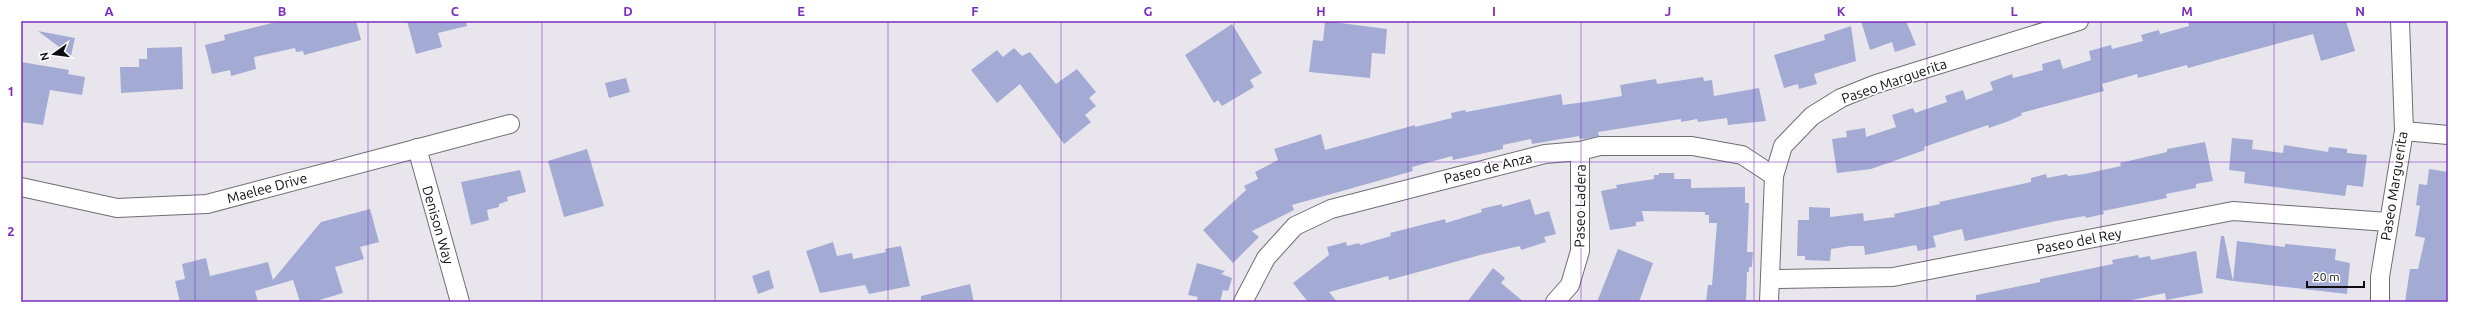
<svg xmlns="http://www.w3.org/2000/svg" width="2469" height="323" viewBox="0 0 2469 323" font-family="Ubuntu,sans-serif">
<style>
.building{fill:#a3abd5}
.lines{fill:none;stroke-linecap:round;stroke-linejoin:round}
.street-casing{stroke:#6f6d73;stroke-width:20}
.street{stroke:#fff;stroke-width:18}
.grid{fill:none;stroke:#7b2cbf;stroke-width:1;stroke-opacity:0.55}
.labels{text-anchor:middle;dominant-baseline:central;stroke-width:3.5;stroke-linejoin:round;paint-order:stroke}
.street-label{font-size:14px;fill:#0e0d0f;stroke:#fff}
.neatline{fill:none;stroke:#7b2cbf;stroke-width:1.5}
.grid-label{font-size:13px;text-anchor:middle;font-weight:bold;fill:#7b2cbf}
</style>
<rect width="100%" height="100%" fill="#e8e6ec"/>
<!-- building -->
<g class="building">
<path d="M280,21H356L361,40L304,55L303,51L296,52L295,48L254,57L256,69L231,76L230,70L212,74L205,45L225,40L224,35Z"/>
<path d="M407,21H466L467,26L438,33L442,47L416,54Z"/>
<path d="M1325,21L1387,29L1385,54L1372,53L1370,78L1309,72L1313,40L1323,41Z"/>
<path d="M1861,21H1906L1916,45L1895,52L1892,42L1870,50Z"/>
<path d="M2188,21H2346L2355,51L2321,61L2313,34L2188,68L2187,65L2138,78L2137,74L2102,84L2104,91L2021,113L2022,115L2009,121L1989,128L1988,125L1924,147L1925,150L1871,169L1837,173L1832,139L1847,137L1846,131L1865,128L1866,137L1896,127L1892,115L1913,108L1915,113L1947,102L1945,96L1963,90L1966,100L1993,90L1990,82L2012,74L2013,78L2043,70L2042,64L2060,59L2063,69L2091,60L2089,51L2111,45L2112,49L2143,41L2141,35L2159,30L2160,34L2189,26Z"/>
<path d="M1232,24L1262,73L1250,80L1254,87L1222,106L1218,100L1214,103L1185,55Z"/>
<path d="M1851,26L1856,61L1814,74L1817,84L1799,89L1798,84L1784,88L1774,55L1825,40L1824,35Z"/>
<path d="M38,31L75,38L71,56Z"/>
<path d="M182,47L183,89L121,93L120,67H139V59H147V48Z"/>
<path d="M1014,48L1022,56L1030,52L1056,84L1077,69L1096,92L1089,98L1096,106L1085,115L1091,122L1064,144L1020,84L997,103L971,70L997,50L1003,57Z"/>
<path d="M21,62L69,70L68,74L85,77L82,95L50,90L43,125L21,122Z"/>
<path d="M1703,77L1704,81L1712,80L1714,96L1759,88L1766,121L1728,125L1727,118L1698,122L1697,119L1681,122V119L1598,132L1599,136L1584,139L1579,138V136L1532,144L1531,139L1503,145V149L1453,160L1452,156L1412,167L1413,171L1292,205L1294,210L1252,231L1259,237L1233,263L1203,230L1246,190L1244,186L1258,179L1255,172L1278,160L1274,149L1306,139L1321,134L1325,150L1415,125V127L1452,118L1451,113L1465,110L1466,112L1561,94L1563,105L1592,101L1622,96L1620,85L1656,79L1657,84Z"/>
<path d="M626,78L630,92L609,98L605,83Z"/>
<path d="M2232,138L2253,140L2252,149L2283,153L2284,145L2328,152L2329,147L2347,149V153L2367,155L2363,187L2347,185L2345,196L2244,183L2245,172L2229,170Z"/>
<path d="M2205,142L2213,181L2196,184V188L2166,194L2167,198L2103,211L2104,214L2086,218L2085,216L2056,221L1965,241L1962,229L1933,236L1936,247L1918,251L1916,245L1865,255L1864,246H1850L1831,249L1830,261L1805,260V256H1797L1798,220H1809V207L1830,208V217L1863,213L1864,221L1895,217L1894,214L1940,204L1939,202L2031,182V178L2046,174L2047,178L2067,174L2068,176L2085,174L2121,166L2120,163L2167,152V149Z"/>
<path d="M587,149L604,206L564,217L548,161Z"/>
<path d="M2429,169L2448,172V302H2405L2410,269H2418L2425,238L2415,236L2420,206L2416,205L2419,184L2427,185Z"/>
<path d="M520,170L526,192L507,197L508,201L499,204V207L487,210L489,220L471,225L461,182Z"/>
<path d="M1659,173H1674V179H1691V188L1745,187V203H1749L1747,252H1753L1752,267H1749V272H1747L1746,302H1706L1708,285H1712L1717,223H1709V215H1705V212L1642,211L1644,221L1636,222V226L1610,230L1601,191L1617,188L1616,185L1654,179V175H1659Z"/>
<path d="M1530,199L1535,215L1549,211L1556,234L1544,237L1546,242L1521,250L1520,246L1480,255L1389,280L1388,276L1329,292L1337,302H1308L1293,283L1329,255L1327,247L1346,242L1347,246L1359,243L1360,245L1391,236L1390,233L1445,219L1446,223L1482,212L1481,209L1502,204V207Z"/>
<path d="M370,209L379,242L360,247L364,259L335,267L343,293L313,302H300L293,280L255,291L258,302H180L175,281L185,279L182,264L206,258L210,276L268,262L273,280L321,222Z"/>
<path d="M2221,236H2224L2233,281L2216,278Z"/>
<path d="M2237,241L2285,247V244L2336,249L2335,260L2350,263L2347,294L2233,281Z"/>
<path d="M833,242L837,256L852,253L853,259L886,252L885,249L901,246L910,286L869,294L865,285L820,293L806,251Z"/>
<path d="M1618,249L1653,263L1639,302H1597Z"/>
<path d="M2196,251L2203,293L2166,300L2165,293L2123,302H1976V295L2040,282V279L2113,264L2112,260L2138,255L2139,258L2150,256L2151,260Z"/>
<path d="M1197,263L1225,271L1221,274L1232,278L1228,291L1223,290L1220,302H1196L1198,297L1188,295Z"/>
<path d="M1493,268L1505,278L1501,283L1524,302H1467Z"/>
<path d="M769,270L774,288L758,294L752,276Z"/>
<path d="M970,284L974,302H921V296Z"/>
</g>
<g class="lines">
<!-- street casing -->
<g class="street-casing">
<g id="street">
<path d="M2404,131L2448,135"/>
<path d="M417,148L460,302"/>
<path d="M21,187L117,208L207,204L510,124"/>
<path d="M1771,279L1893,277L2233,211L2388,222"/>
<path d="M1243,302L1266,258L1295,226L1331,209L1545,154L1580,151L1600,146H1692L1742,155L1774,176"/>
<path d="M1555,302L1570,285L1580,251V151"/>
<path d="M1769,302L1774,176L1783,146L1812,116L1841,98L1876,84L2079,21"/>
<path d="M2380,302V277L2404,131L2400,21"/>
</g>
</g>
<!-- street -->
<use href="#street" class="street"/>
</g>
<!-- grid -->
<path class="grid" d="M195,21V302M368,21V302M542,21V302M715,21V302M888,21V302M1061,21V302M1234,21V302M1408,21V302M1581,21V302M1754,21V302M1927,21V302M2101,21V302M2274,21V302M21,162H2448"/>
<g class="labels">
<!-- street labels -->
<g class="street-label">
<text transform="translate(1894 81) rotate(-19)">Paseo Marguerita</text>
<text transform="translate(1488 168) rotate(-14)">Paseo de Anza</text>
<text transform="translate(2394 186) rotate(-81)">Paseo Marguerita</text>
<text transform="translate(267 188) rotate(-15)">Maelee Drive</text>
<text transform="translate(1580 206) rotate(-89)">Paseo Ladera</text>
<text transform="translate(438 225) rotate(74)">Denison Way</text>
<text transform="translate(2079 241) rotate(-11)">Paseo del Rey</text>
</g>
</g>
<!-- border -->
<rect width="2469" height="323" fill="none" stroke="#ffffff" stroke-width="44"/>
<!-- north arrow -->
<g transform="translate(54 54) rotate(256)" stroke="#ffffff" stroke-width="3" paint-order="stroke">
<path d="M0-3L7 15L0 10L-7 15Z" fill="#0e0d0f"/>
<text y="-6" font-size="11" font-weight="bold" text-anchor="middle" fill="#0e0d0f">N</text>
</g>
<!-- scale -->
<path d="M2307 281v6h57v-6" fill="none" stroke="#0e0d0f" stroke-width="2"/>
<text x="2313" y="281" font-size="12" fill="#0e0d0f" stroke="#ffffff" stroke-width="3" paint-order="stroke">20 m</text>
<rect x="22" y="22" width="2425" height="279" class="neatline"/>
<g class="grid-label">
<text x="109" y="16">A</text>
<text x="282" y="16">B</text>
<text x="455" y="16">C</text>
<text x="628" y="16">D</text>
<text x="801" y="16">E</text>
<text x="975" y="16">F</text>
<text x="1148" y="16">G</text>
<text x="1321" y="16">H</text>
<text x="1494" y="16">I</text>
<text x="1668" y="16">J</text>
<text x="1841" y="16">K</text>
<text x="2014" y="16">L</text>
<text x="2187" y="16">M</text>
<text x="2360" y="16">N</text>
<text x="11" y="96">1</text>
<text x="11" y="236">2</text>
</g>
</svg>
